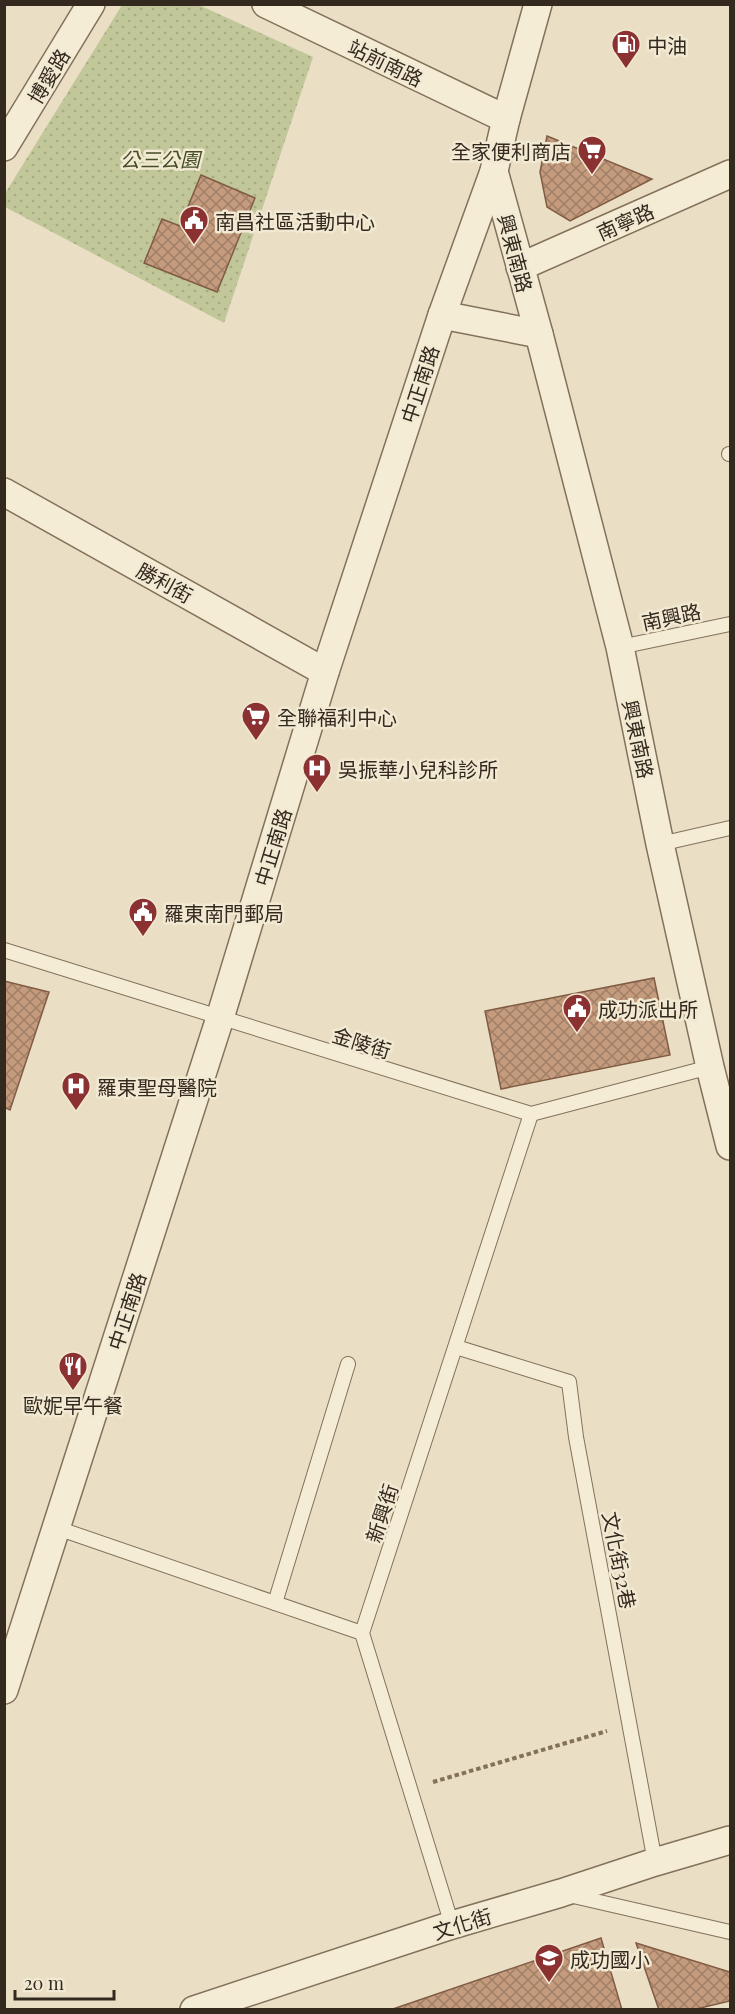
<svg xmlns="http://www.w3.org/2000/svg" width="735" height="2014" viewBox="0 0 735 2014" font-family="'Playfair Display','Noto Sans TC',serif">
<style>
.park{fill:url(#park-dots)}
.building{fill:url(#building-cross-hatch);stroke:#805c44;stroke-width:1.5}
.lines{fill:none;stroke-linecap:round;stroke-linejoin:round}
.lane-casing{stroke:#83715c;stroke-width:16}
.street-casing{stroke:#83715c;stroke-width:30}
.path{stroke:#83715c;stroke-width:4;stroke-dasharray:4.5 3;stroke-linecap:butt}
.lane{stroke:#f5ecd6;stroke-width:14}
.street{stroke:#f5ecd6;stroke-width:27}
.labels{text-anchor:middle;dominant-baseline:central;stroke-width:5;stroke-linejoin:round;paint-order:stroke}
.poi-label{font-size:20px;fill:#34291f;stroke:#f2e9d3;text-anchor:start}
.street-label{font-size:20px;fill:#34291f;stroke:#f2e9d3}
.park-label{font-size:20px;font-style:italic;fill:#444e27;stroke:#f2e9d3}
</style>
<defs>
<pattern id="park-dots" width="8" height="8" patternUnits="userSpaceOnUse" patternTransform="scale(1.5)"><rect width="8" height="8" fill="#c1c799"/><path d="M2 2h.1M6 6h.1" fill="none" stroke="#a6ab83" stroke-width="1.8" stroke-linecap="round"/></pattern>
<pattern id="building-cross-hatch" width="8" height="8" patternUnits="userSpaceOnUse" patternTransform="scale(1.5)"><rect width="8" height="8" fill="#c59b7d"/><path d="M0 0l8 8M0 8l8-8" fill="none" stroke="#a17e66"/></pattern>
</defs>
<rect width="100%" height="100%" fill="#eadfc4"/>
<!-- park -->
<path class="park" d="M122,5H199L313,57L224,323L5,207L4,195Z"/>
<!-- building -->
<g class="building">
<path d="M547,136L652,179L570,221L547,207L540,172Z"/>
<path d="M201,175L255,198L217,292L144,263L162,219L180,226Z"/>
<path d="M654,978L670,1055L501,1089L485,1011Z"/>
<path d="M4,981L49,992L10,1110L4,1107Z"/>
<path d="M601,1938L622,2010H390Z"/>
<path d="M636,1943L730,1972V2001L692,2010H659Z"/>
</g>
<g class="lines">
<!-- lane casing -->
<g class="lane-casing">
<g id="lane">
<path d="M729,454H730"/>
<path d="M620,647L730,624"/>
<path d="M660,844L730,828"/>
<path d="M4,950L531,1114L710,1067"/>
<path d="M456,1347L569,1382L576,1437L655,1862"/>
<path d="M57,1528L362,1633"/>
<path d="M275,1603L348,1364"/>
<path d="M569,1895L730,1932"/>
<path d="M452,1925L362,1633L531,1114"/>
</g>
</g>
<!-- street casing -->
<g class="street-casing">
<g id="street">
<path d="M266,4L506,119"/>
<path d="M4,147L91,4"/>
<path d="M494,171L539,334L620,647L660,844L710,1067L730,1146"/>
<path d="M520,267L730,174"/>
<path d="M442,315L539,334"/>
<path d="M4,492L325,672"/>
<path d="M4,1690L220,1018L325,672L442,315L494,171L506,119L538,4"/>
<path d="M194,2010L452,1925L561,1893L655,1862L730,1840"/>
</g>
</g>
<!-- path -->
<path class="path" d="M433,1782L607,1731"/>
<!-- lane -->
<use href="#lane" class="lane"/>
<!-- street -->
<use href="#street" class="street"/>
</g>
<!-- icons -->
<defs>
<g id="fuel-pin" transform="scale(1.5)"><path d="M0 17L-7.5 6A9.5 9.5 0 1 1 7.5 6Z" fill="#8c3131" stroke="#f2e9d3"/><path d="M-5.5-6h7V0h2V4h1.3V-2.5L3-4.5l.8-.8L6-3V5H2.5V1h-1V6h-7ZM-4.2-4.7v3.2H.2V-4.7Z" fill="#fff"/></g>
<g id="supermarket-pin" transform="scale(1.5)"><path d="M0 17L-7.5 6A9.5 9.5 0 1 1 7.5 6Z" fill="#8c3131" stroke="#f2e9d3"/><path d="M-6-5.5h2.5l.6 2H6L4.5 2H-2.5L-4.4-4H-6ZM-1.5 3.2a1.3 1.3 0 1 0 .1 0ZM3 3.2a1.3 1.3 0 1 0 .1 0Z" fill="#fff"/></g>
<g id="civic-pin" transform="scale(1.5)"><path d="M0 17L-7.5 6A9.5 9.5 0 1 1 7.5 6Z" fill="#8c3131" stroke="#f2e9d3"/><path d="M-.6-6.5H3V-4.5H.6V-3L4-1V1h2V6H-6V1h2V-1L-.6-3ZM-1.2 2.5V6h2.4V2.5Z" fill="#fff"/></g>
<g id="hospital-pin" transform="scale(1.5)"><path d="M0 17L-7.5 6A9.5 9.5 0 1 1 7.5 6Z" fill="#8c3131" stroke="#f2e9d3"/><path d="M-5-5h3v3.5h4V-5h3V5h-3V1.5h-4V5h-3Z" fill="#fff"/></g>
<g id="restaurant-pin" transform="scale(1.5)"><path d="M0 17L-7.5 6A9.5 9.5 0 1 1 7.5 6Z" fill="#8c3131" stroke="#f2e9d3"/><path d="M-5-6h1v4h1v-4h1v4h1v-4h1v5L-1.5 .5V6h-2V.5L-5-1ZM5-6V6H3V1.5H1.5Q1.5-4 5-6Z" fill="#fff"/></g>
<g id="school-pin" transform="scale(1.5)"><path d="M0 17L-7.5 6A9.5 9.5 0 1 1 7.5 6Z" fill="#8c3131" stroke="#f2e9d3"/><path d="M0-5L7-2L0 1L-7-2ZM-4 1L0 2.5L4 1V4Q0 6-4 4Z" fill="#fff"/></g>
</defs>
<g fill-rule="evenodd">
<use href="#fuel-pin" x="626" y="44"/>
<use href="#supermarket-pin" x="592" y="150"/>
<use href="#civic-pin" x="194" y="220"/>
<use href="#supermarket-pin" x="256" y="716"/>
<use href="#hospital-pin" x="317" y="768"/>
<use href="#civic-pin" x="143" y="912"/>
<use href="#civic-pin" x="577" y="1008"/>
<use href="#hospital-pin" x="76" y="1086"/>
<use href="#restaurant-pin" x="73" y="1366"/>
<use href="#school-pin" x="549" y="1958"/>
</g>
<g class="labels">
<!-- poi labels -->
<g class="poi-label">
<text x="647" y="44">中油</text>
<text x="571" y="150" text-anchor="end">全家便利商店</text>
<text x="215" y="220">南昌社區活動中心</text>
<text x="277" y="716">全聯福利中心</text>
<text x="338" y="768">吳振華小兒科診所</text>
<text x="164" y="912">羅東南門郵局</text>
<text x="598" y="1008">成功派出所</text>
<text x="97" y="1086">羅東聖母醫院</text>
<text x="73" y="1404" text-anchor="middle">歐妮早午餐</text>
<text x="570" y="1958">成功國小</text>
</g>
<!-- street labels -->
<g class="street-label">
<text transform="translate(386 62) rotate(26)">站前南路</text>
<text transform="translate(48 76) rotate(-59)">博愛路</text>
<text transform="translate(625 221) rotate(-24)">南寧路</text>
<text transform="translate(516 253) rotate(75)">興東南路</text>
<text transform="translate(419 384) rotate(-72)">中正南路</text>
<text transform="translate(165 582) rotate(29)">勝利街</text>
<text transform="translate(671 616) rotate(-12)">南興路</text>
<text transform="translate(639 739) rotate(78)">興東南路</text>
<text transform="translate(272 847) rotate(-73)">中正南路</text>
<text transform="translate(362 1042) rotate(17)">金陵街</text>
<text transform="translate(126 1311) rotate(-72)">中正南路</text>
<text transform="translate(381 1513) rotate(-72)">新興街</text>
<text transform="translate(620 1560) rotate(79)">文化街32巷</text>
<text transform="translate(462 1923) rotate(-17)">文化街</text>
</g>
<!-- park labels -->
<g class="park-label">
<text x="160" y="158">公三公園</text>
</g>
</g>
<!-- border -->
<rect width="735" height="2014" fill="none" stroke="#34291f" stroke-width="12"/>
<!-- scale -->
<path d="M15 1990v9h99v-9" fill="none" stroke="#34291f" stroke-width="3"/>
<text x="24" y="1990" font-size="18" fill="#34291f" stroke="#f2e9d3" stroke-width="4.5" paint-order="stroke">20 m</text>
</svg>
